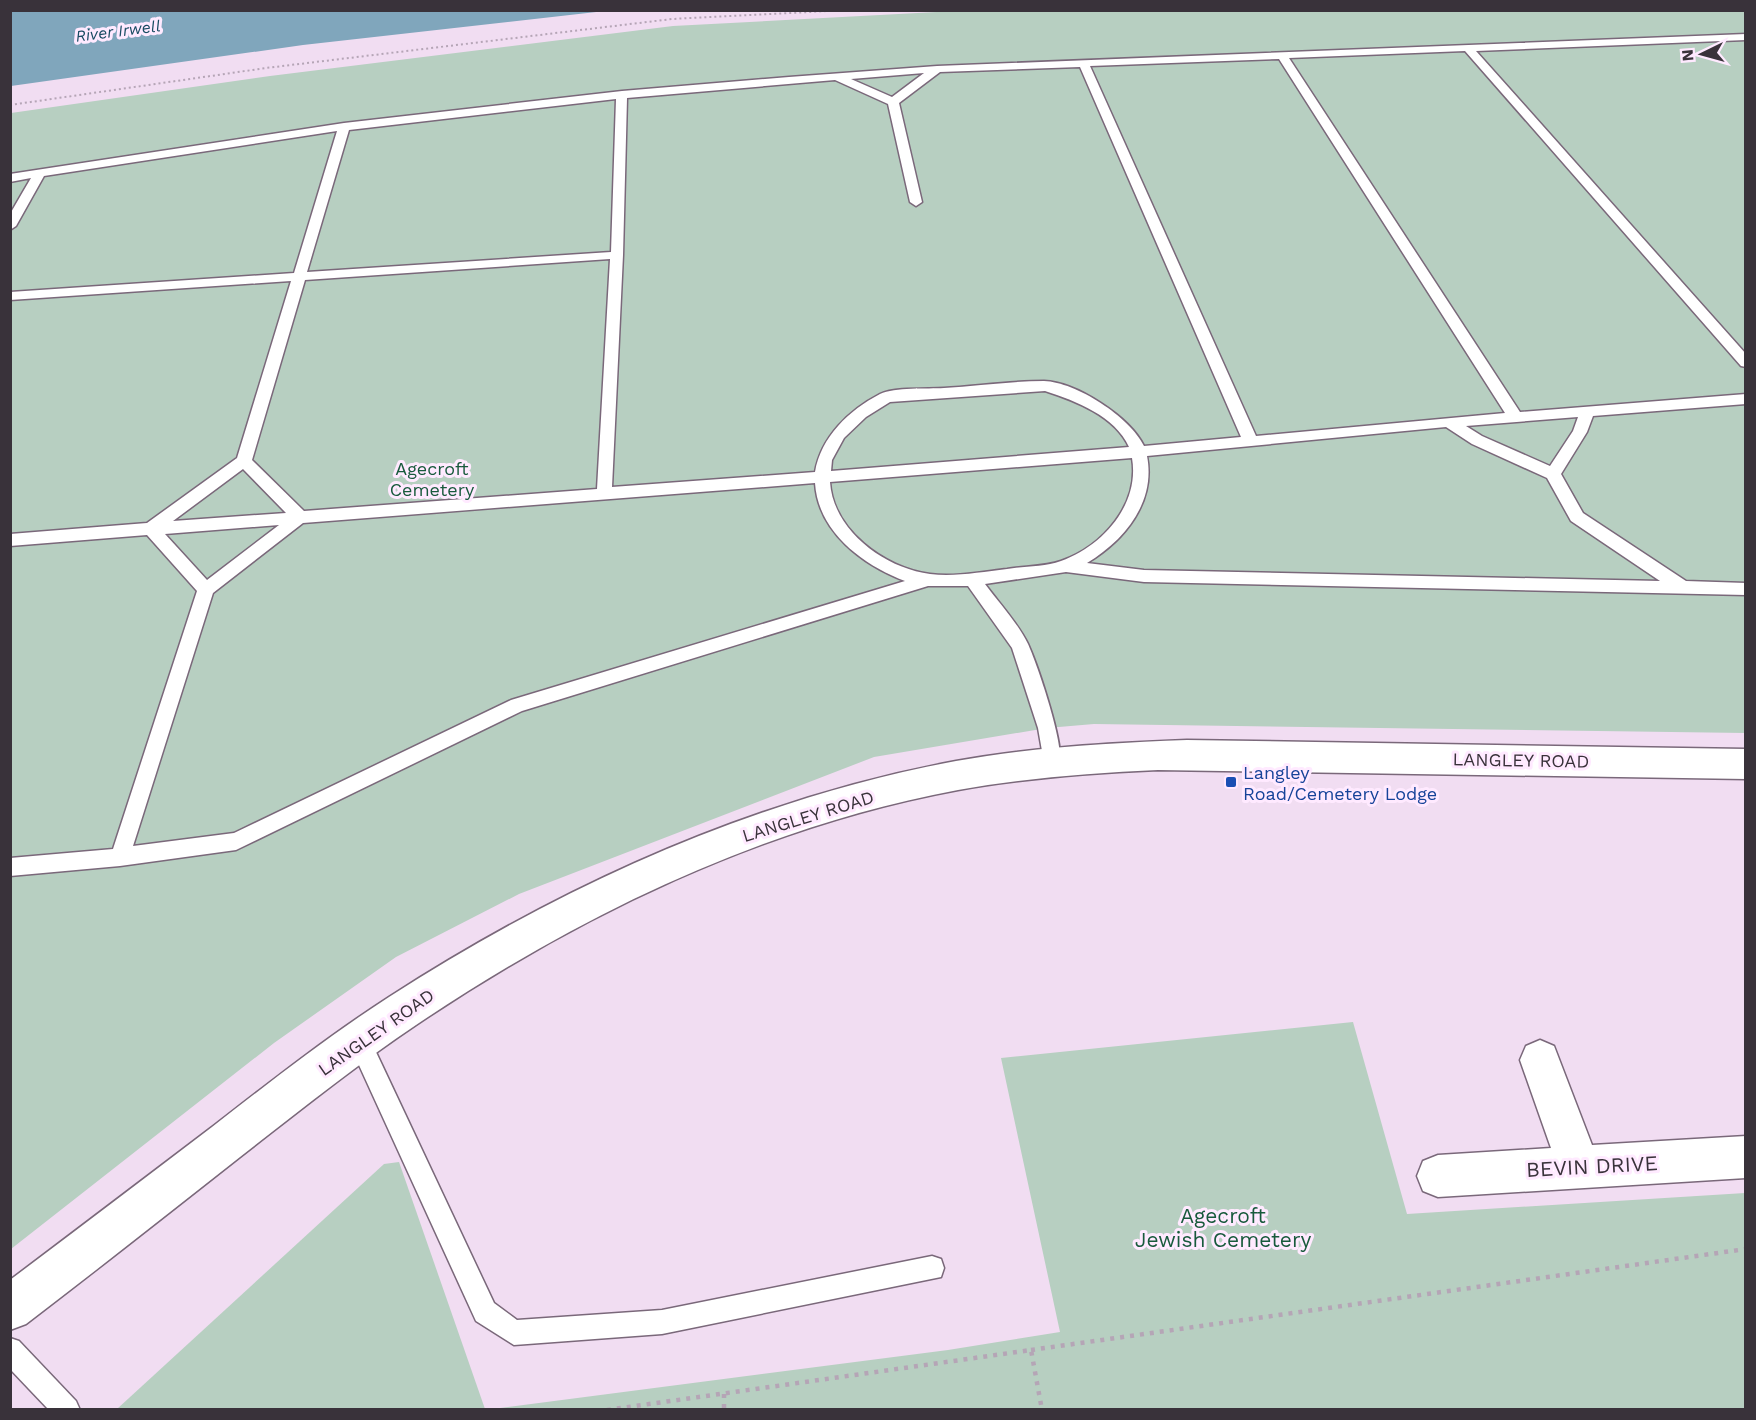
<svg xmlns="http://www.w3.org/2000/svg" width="1756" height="1420" viewBox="0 0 1756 1420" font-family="'Work Sans',sans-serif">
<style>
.green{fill:#b7cfc1}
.water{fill:#80a6bc}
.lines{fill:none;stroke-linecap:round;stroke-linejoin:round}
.service-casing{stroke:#7a687a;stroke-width:3}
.minor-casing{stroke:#7a687a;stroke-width:3}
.path-far1{stroke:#b5a5b6;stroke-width:2;stroke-dasharray:2 3;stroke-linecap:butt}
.path{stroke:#b5a5b6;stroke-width:4.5;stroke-dasharray:4 6;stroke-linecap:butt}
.service{fill:#fff;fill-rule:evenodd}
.minor{fill:#fff;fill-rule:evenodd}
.transit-dot{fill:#1a4fb4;stroke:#ffeaff;stroke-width:2}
.labels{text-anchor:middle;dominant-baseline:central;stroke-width:6;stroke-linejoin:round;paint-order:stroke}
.far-water-label{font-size:16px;font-style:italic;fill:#184b62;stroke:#ffeaff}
.park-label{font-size:18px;fill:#185a3c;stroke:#ffeaff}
.street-label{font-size:18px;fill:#39323a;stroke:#ffeaff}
.transit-label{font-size:18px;fill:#164399;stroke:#ffeaff;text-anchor:start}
.near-street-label{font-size:21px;fill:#39323a;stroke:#ffeaff}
.near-park-label{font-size:21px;fill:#185a3c;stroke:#ffeaff}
</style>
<rect width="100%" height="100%" fill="#f1ddf2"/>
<!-- green -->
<g class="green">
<path d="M974,10L1745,11V733L1094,724L1047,728L874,757L519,894L396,957L274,1043L11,1249V113L270,76L673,26Z"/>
<path d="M1353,1022L1407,1214L1745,1193V1409H492L948,1350L1060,1332L1001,1058Z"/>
<path d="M399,1162L485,1409H117L384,1164Z"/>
</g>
<!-- water -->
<path class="water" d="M10,11H605L303,45L11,86Z"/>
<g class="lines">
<!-- service casing -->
<g class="service-casing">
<g id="service">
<path d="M1746,34V40L1476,51L1746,354V367L1741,366L1465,51L1289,58L1520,412L1746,394V404L1593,416L1587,432L1561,474L1583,513L1686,581L1746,583V595L1144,582L1066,572L985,584C999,603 1018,623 1028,644C1037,664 1067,750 1059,768L1052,770L1045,768L1038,728L1012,648L968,586H928L522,711L236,850L120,866L10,876V858L113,849L197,591L147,535L10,546V534L147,523L237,458L291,281L10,300V292L294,273L337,131L44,176L16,226L10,230V214L31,178L10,182V174L344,123L622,91L789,77L937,66ZM1279,59L1505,413L1256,436L1090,66ZM1080,67L1241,437L1144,446C1130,417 1076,382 1044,381C1011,381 977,386 944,388C927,389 895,387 880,394C849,410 821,437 815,472L612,487L623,255L627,98L835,80L888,104L910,202L916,206L922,202L899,103L940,72ZM924,73L892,97L851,79ZM616,99L611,252L307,272L349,130ZM610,259L597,489L304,511L252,460L305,280ZM1045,391C1076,401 1115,416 1129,447L831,471L832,460L844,438L866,417L890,402ZM1578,417L1573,431L1550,466L1482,436L1466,426ZM1446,427L1472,444L1547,478L1571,521L1660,581L1144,570L1087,563C1125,540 1156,502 1147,456ZM1132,458C1140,504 1103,546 1061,561C1044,567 1024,566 1007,569C981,572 955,577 930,574C884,568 833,530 830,482ZM243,469L286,513L173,521ZM815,483C818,532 863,565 905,581L511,700L234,833L133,846L213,593L303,523ZM279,525L207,580L165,534Z"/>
<path d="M359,1030L367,1033L494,1303L517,1320L662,1310L932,1256L941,1259L944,1268L941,1277L662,1334L514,1345L476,1321L348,1041L351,1033Z"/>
<path d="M10,1338L19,1341L76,1401L80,1410H49L10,1369Z"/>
</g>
</g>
<!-- minor casing -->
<g class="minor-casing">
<g id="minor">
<path d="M1187,740L1746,749V779L1158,770C1091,773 1024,778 958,790C764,826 579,915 416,1025C355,1066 298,1112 240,1157C169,1213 98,1269 26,1324L10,1330V1280C78,1229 145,1178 212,1127C270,1082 327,1037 389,997C561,886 753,799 956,761C1032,747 1110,743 1187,740Z"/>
<path d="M1540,1040L1554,1046L1592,1145L1746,1136V1178L1438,1197L1423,1191L1417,1176L1423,1161L1438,1155L1551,1148L1520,1060L1526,1046Z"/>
</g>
</g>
<!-- path-far1 -->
<path class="path-far1" d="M10,105L266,68L672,19L848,10"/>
<!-- path -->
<g class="path">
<path d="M1031,1350L1746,1249"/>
<path d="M724,1394V1410"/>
<path d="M607,1410L1031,1350L1042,1410"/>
</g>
<!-- service -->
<use href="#service" class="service"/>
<!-- minor -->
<use href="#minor" class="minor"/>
</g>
<!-- markers -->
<rect class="transit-dot" x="1225" y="776" width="12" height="12" rx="3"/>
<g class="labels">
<!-- far-water labels -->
<g class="far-water-label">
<text transform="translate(118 31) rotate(-7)">River Irwell</text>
</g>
<!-- park labels -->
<g class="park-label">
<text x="432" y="468">Agecroft<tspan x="432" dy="21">Cemetery</tspan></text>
</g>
<!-- street labels -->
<g class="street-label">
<text transform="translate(1521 760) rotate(1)">LANGLEY ROAD</text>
<text transform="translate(808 816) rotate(-17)">LANGLEY ROAD</text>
<text transform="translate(376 1032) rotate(-35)">LANGLEY ROAD</text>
</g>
<!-- transit labels -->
<g class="transit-label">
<text x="1243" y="772">Langley<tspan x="1243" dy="21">Road/Cemetery Lodge</tspan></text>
</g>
<!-- near-street labels -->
<g class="near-street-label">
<text transform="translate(1592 1166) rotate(-3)">BEVIN DRIVE</text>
</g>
<!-- near-park labels -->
<g class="near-park-label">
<text x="1223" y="1215">Agecroft<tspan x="1223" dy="24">Jewish Cemetery</tspan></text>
</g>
</g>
<!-- border -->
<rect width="1756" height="1420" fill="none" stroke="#39323a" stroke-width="24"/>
<!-- north arrow -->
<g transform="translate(1702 54) rotate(265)" stroke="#ffeaff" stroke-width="4.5" paint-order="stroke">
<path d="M0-4.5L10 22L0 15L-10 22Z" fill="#39323a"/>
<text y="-9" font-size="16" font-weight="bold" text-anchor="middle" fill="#39323a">N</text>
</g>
</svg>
